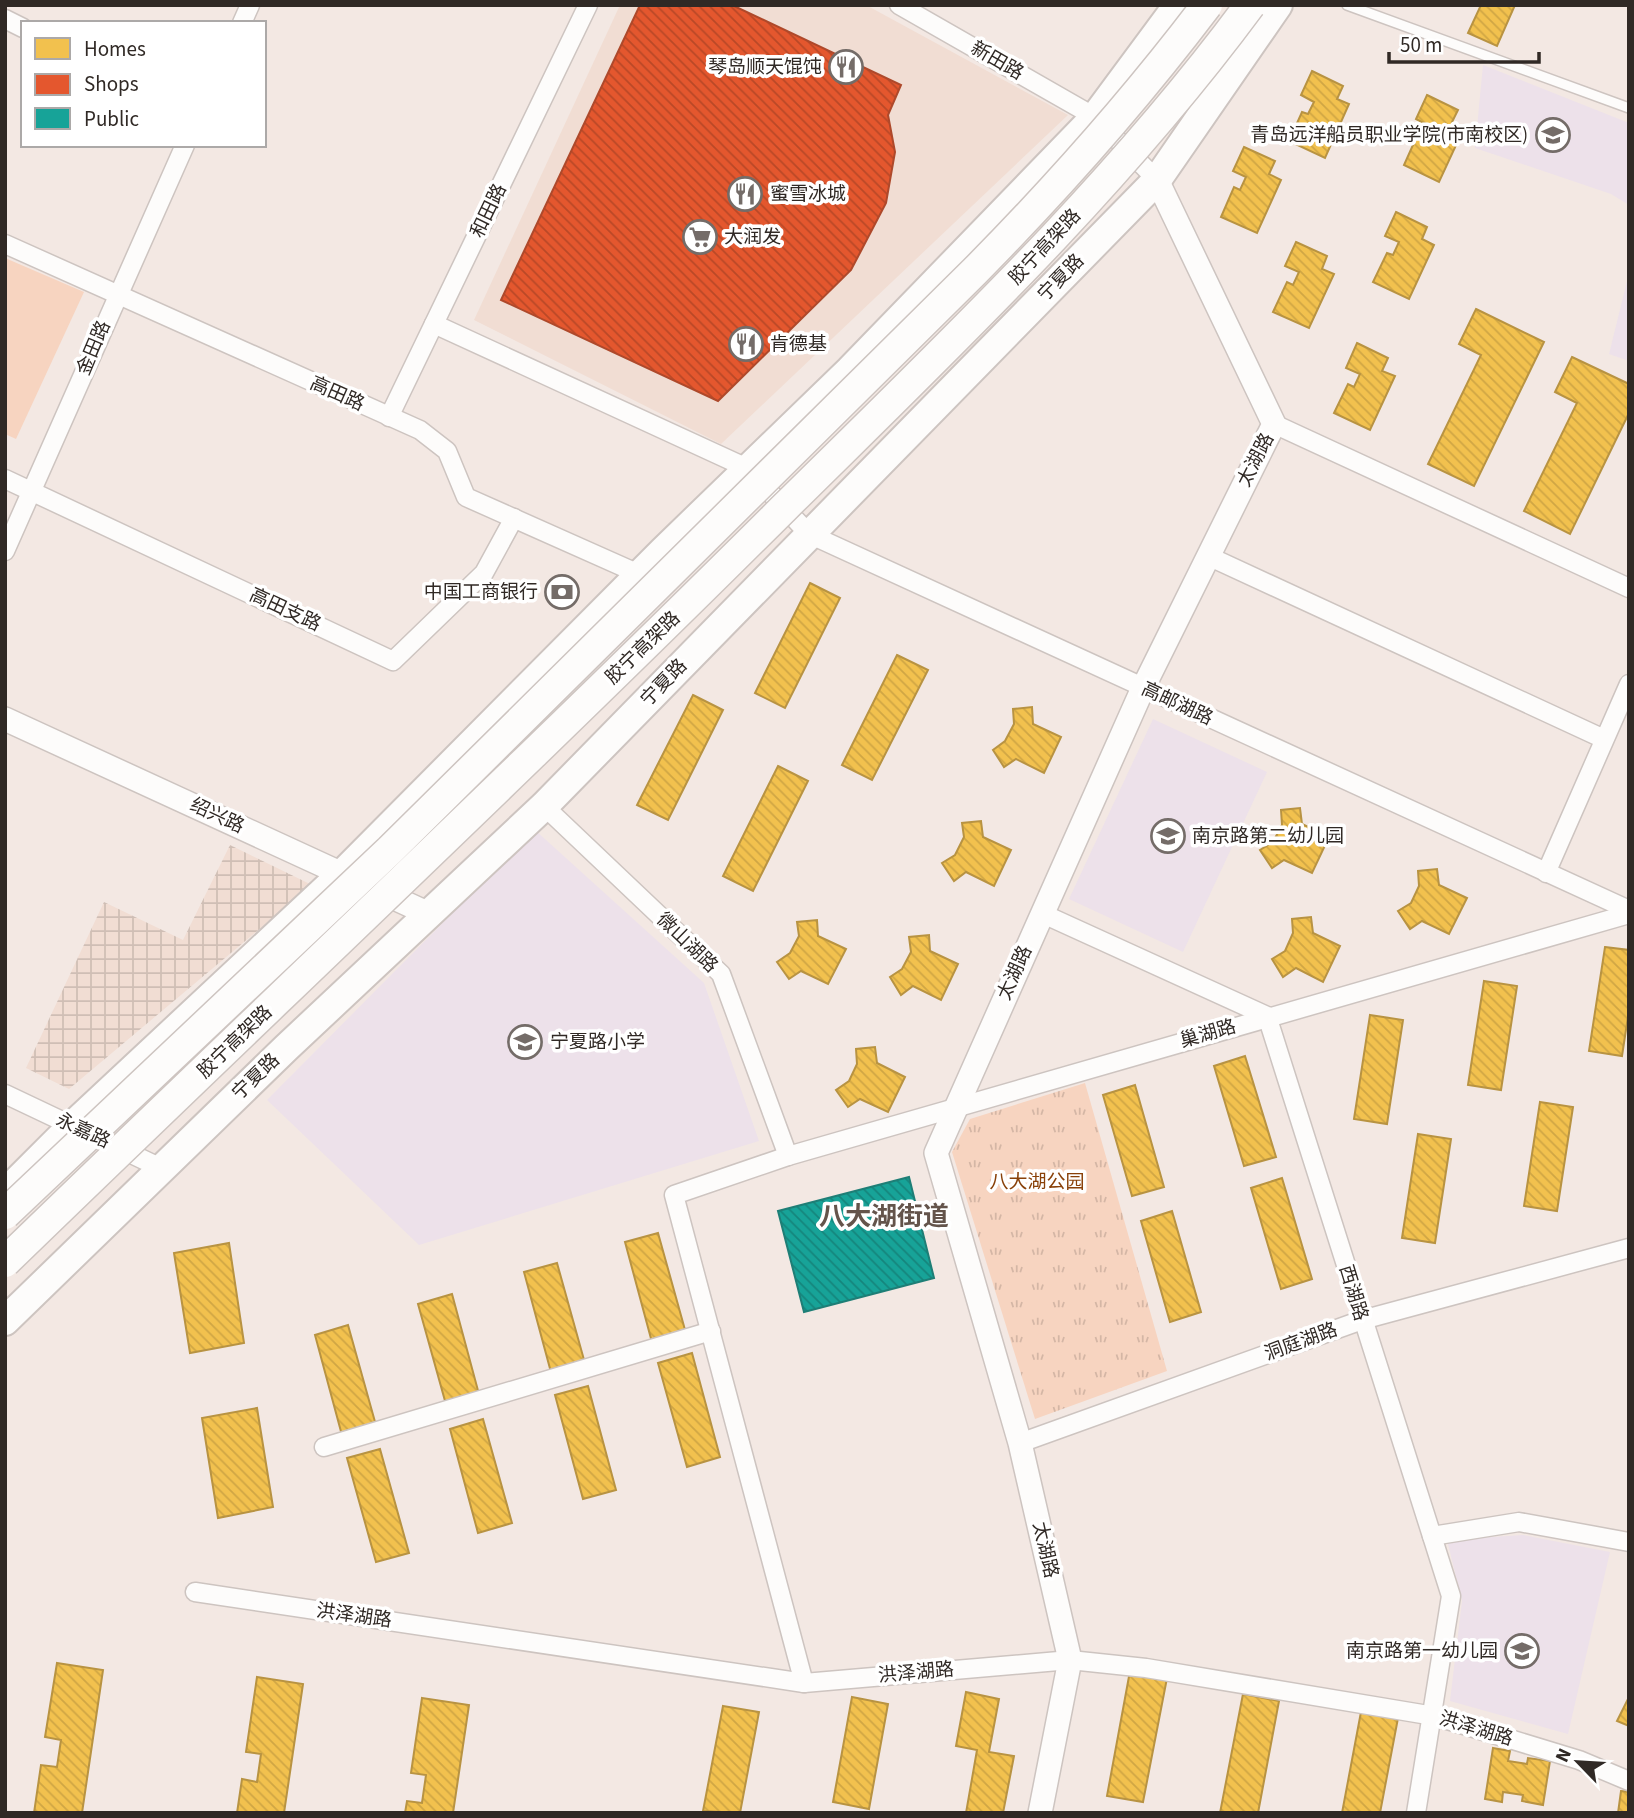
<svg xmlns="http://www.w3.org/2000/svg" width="1634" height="1818" viewBox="0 0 1634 1818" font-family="'Source Sans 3','Noto Sans SC',sans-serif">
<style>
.built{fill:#f1ddd3}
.industrial{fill:url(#industrial-grid)}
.education{fill:#ede1ea}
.green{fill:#f7d4c0}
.park{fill:url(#park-tufts)}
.homes{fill:url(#homes-back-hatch);stroke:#b89342;stroke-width:2}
.shops{fill:url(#shops-back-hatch);stroke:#ae492b;stroke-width:2}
.public{fill:url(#public-back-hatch);stroke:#1e7e76;stroke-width:2}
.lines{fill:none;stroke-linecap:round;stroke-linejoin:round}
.service-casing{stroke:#cdc4c0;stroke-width:12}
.minor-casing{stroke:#cdc4c0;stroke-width:21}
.tertiary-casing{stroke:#cdc4c0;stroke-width:26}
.primary-casing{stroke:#cdc4c0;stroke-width:32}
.service{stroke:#fdfcfb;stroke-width:9}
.minor{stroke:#fdfcfb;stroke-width:18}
.tertiary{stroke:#fdfcfb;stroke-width:23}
.primary{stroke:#fdfcfb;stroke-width:28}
.trunk-bridge-casing{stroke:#cdc4c0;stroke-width:33;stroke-linecap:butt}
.trunk-bridge{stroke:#fdfcfb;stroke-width:30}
.labels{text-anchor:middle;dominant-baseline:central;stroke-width:7;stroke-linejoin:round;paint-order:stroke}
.street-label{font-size:19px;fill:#302925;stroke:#fff}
.poi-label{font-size:19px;fill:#302925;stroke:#fff;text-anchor:start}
.park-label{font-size:19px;fill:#894109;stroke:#fff}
.district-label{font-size:26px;font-weight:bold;fill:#64544b;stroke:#fff}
</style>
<defs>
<pattern id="industrial-grid" width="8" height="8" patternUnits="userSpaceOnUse" patternTransform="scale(1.75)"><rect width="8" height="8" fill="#f1ddd3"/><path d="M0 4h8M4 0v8" fill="none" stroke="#cfbeb5"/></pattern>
<pattern id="park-tufts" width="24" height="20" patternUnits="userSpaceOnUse" patternTransform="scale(1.75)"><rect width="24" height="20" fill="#f7d4c0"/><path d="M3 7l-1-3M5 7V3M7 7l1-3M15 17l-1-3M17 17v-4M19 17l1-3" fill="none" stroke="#d4b6a5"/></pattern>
<pattern id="homes-back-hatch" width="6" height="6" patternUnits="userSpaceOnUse" patternTransform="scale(1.75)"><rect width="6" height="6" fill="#f2c14e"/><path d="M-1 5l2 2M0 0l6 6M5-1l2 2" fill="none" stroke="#d0a644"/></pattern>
<pattern id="shops-back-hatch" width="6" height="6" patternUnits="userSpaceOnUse" patternTransform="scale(1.75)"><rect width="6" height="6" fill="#e4572e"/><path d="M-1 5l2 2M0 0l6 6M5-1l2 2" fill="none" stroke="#b94827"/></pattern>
<pattern id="public-back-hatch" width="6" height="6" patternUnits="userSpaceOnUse" patternTransform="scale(1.75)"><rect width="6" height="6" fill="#17a398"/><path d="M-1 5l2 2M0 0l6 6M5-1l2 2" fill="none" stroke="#15857c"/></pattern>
</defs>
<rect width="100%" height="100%" fill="#f3e8e3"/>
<!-- built -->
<path class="built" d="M620,5H866L1068,115L721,444L474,320Z"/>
<!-- industrial -->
<path class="industrial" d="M230,845L312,885L69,1089L26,1068L104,902L183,940Z"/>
<!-- education -->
<g class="education">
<path d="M1483,65L1629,123V205L1611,194L1475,148Z"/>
<path d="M1629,273V361L1609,354Z"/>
<path d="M1153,719L1267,772L1183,952L1069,899Z"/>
<path d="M535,830L704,983L759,1141L419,1245L267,1100Z"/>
<path d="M1523,1535L1610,1552L1568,1734L1450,1701L1462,1601L1447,1540Z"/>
</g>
<!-- green -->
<path class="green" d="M5,258L84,292L16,439L5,434Z"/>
<!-- park -->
<path class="park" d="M1085,1083L1167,1371L1035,1419L952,1152L970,1119Z"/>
<!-- homes -->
<g class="homes">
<path d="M1481,5H1515L1497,46L1468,33Z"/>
<path d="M1312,71L1343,86L1337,99L1349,104L1325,158L1289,141L1302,112L1308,114L1314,102L1301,95Z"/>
<path d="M1427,95L1458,110L1452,122L1464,128L1439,182L1404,165L1417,136L1423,138L1429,126L1416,119Z"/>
<path d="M1244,147L1275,161L1269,174L1281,180L1257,233L1221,217L1234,187L1240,190L1246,177L1233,171Z"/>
<path d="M1396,212L1427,227L1422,239L1434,245L1409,299L1373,282L1387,253L1393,255L1399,242L1385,236Z"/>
<path d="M1296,242L1327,256L1322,269L1334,274L1309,328L1273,312L1287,282L1293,285L1299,272L1285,266Z"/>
<path d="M1476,309L1544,342L1474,486L1428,464L1481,355L1459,344Z"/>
<path d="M1357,343L1388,358L1382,371L1395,376L1370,430L1334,413L1348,384L1354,387L1360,374L1346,368Z"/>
<path d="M1572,357L1629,384V413L1570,534L1524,511L1577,403L1555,392Z"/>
<path d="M810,583L840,598L785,708L755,693Z"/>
<path d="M897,655L928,670L872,780L842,765Z"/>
<path d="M693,695L723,710L668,820L637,805Z"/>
<path d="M1032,707L1033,724L1061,737L1044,773L1016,759L1004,767L993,750L1005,741L1014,724L1013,709Z"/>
<path d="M778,766L808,781L753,891L723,876Z"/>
<path d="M1300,808L1302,824L1329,837L1312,873L1284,860L1272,868L1260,850L1273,842L1282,825L1281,810Z"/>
<path d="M981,821L983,837L1011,850L994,886L966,872L954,881L942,863L955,855L964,837L962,823Z"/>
<path d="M1437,869L1439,885L1467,898L1449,934L1422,921L1410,929L1398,911L1411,903L1419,886L1418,871Z"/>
<path d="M1311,917L1313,933L1340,946L1323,982L1296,968L1283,977L1272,959L1285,951L1293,933L1292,919Z"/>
<path d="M817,920L818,936L846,949L828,984L801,971L789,979L777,962L790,953L799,936L797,922Z"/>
<path d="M929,935L930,951L958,964L941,1000L913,986L901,995L890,977L902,969L911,952L909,937Z"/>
<path d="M1605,947L1629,950V1010L1622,1056L1589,1051Z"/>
<path d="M1484,981L1517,986L1501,1090L1468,1085Z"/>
<path d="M1370,1015L1403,1020L1387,1124L1354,1119Z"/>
<path d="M875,1047L877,1063L905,1077L888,1112L860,1099L848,1107L836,1090L849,1081L857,1064L856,1049Z"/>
<path d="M1245,1056L1276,1157L1244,1166L1214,1066Z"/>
<path d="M1135,1085L1164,1187L1132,1196L1103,1095Z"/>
<path d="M1540,1102L1573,1107L1557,1211L1524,1206Z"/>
<path d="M1418,1134L1451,1139L1435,1243L1402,1238Z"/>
<path d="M1282,1178L1312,1279L1281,1289L1251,1188Z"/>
<path d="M1172,1211L1201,1312L1170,1322L1141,1221Z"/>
<path d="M658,1233L687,1337L653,1346L625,1242Z"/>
<path d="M229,1243L244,1343L190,1353L174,1253Z"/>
<path d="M557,1263L586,1367L552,1376L524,1272Z"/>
<path d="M452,1294L480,1398L447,1408L418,1304Z"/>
<path d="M348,1325L377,1429L343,1439L315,1335Z"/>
<path d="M692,1353L720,1457L687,1467L658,1363Z"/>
<path d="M588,1386L616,1490L583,1499L555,1395Z"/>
<path d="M257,1408L273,1507L218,1518L202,1418Z"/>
<path d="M483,1419L512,1523L478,1533L450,1429Z"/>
<path d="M380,1449L409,1553L376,1562L347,1458Z"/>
<path d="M57,1663L103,1670L82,1813H34L41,1765L57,1767L61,1740L45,1737Z"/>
<path d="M1130,1671L1167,1678L1143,1802L1107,1796Z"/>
<path d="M257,1677L303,1684L284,1813H237L242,1779L257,1782L261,1754L246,1752Z"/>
<path d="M966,1692L999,1699L989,1752L1014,1756L1003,1813H966L977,1750L956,1746Z"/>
<path d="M1243,1694L1279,1701L1258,1813H1220Z"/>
<path d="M852,1697L888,1704L869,1809L833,1802Z"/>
<path d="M1629,1697V1726L1617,1721Z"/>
<path d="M422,1698L469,1705L453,1813H405L407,1801L422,1803L426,1775L411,1773Z"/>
<path d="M723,1706L759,1712L740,1813L703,1811Z"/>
<path d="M1361,1712L1398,1718L1380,1813H1342Z"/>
<path d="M1493,1748L1510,1751L1508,1761L1527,1764L1528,1758L1550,1761L1543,1805L1522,1801L1523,1795L1503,1792L1502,1802L1485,1799Z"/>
<path d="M1621,1791L1629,1792V1813H1618Z"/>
</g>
<!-- shops -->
<path class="shops" d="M640,5H732L901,85L888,115L895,152L886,203L851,270L718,401L501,300Z"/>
<!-- public -->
<path class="public" d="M909,1177L934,1278L804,1312L778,1211Z"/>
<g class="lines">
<!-- service casing -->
<g class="service-casing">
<path id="service" d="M1347,5L1629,108"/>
</g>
<!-- minor casing -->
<g class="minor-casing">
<g id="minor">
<path d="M899,5L1095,117L1157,180"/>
<path d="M5,19L23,28"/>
<path d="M242,23L250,5"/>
<path d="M5,244L420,430L447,451L466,497L639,574"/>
<path d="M434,324L747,468L809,534L1629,910"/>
<path d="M389,417L588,5"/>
<path d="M1274,424L1629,588"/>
<path d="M5,479L393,661L484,573L514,518"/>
<path d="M5,551L185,145"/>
<path d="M1208,556L1604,739"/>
<path d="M544,806L721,974L788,1156"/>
<path d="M1546,873L1629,684"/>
<path d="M1041,913L1267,1016L1451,1596L1416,1813"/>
<path d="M5,1094L161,1168"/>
<path d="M1020,1443L1362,1320L1629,1248"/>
<path d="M324,1447L711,1331"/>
<path d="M1432,1536L1519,1522L1629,1542"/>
<path d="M195,1592L804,1683L1070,1660L1146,1668L1434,1716L1579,1760L1629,1781"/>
<path d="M804,1683L674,1195L788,1156L1629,914"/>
</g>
</g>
<!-- tertiary casing -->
<g class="tertiary-casing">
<g id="tertiary">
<path d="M5,719L429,914"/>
<path d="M1040,1813L1070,1660L1020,1443L936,1153L1143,688L1274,424L1157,180"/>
</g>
</g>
<!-- primary casing -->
<g class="primary-casing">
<g id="primary">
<path d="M5,1193L72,1126L342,874L663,551L850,370L1095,117L1178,5"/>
<path d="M5,1321L286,1048L544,806L1157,180L1278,5"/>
</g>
</g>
<!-- service -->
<use href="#service" class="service"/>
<!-- minor -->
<use href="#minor" class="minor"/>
<!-- tertiary -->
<use href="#tertiary" class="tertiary"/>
<!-- primary -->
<use href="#primary" class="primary"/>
<!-- trunk-bridge casing -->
<g class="trunk-bridge-casing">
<g id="trunk-bridge">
<path d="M5,1214L390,850L975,271C1058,187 1135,100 1207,5"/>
<path d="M5,1262C265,1010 529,762 785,507C948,346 1114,189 1250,5"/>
</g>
</g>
<!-- trunk-bridge -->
<use href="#trunk-bridge" class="trunk-bridge"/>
</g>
<!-- icons -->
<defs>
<g id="restaurant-ring" transform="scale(1.75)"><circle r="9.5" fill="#fff" stroke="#746c68" stroke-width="1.5"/><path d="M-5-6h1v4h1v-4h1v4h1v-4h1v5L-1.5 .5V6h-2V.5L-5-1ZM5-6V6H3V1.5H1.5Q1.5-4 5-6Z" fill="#746c68"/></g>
<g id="university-ring" transform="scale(1.75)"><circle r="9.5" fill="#fff" stroke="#746c68" stroke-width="1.5"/><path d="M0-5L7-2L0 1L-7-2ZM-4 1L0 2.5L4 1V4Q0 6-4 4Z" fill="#746c68"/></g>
<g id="supermarket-ring" transform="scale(1.75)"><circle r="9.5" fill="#fff" stroke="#746c68" stroke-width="1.5"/><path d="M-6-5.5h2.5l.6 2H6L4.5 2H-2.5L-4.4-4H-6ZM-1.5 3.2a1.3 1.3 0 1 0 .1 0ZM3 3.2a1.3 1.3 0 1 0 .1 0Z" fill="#746c68"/></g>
<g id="bank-ring" transform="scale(1.75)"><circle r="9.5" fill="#fff" stroke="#746c68" stroke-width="1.5"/><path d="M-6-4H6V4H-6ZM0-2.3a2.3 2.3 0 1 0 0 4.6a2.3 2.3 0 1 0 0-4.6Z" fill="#746c68"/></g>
<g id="school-ring" transform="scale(1.75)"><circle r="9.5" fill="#fff" stroke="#746c68" stroke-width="1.5"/><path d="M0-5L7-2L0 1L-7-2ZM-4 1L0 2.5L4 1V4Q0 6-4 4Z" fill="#746c68"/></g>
</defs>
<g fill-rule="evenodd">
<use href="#restaurant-ring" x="846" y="67"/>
<use href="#university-ring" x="1553" y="135"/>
<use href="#restaurant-ring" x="745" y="194"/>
<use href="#supermarket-ring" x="700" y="237"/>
<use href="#restaurant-ring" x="746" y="344"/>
<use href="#bank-ring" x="562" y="592"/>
<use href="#school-ring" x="1168" y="836"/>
<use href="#school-ring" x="525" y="1042"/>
<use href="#school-ring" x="1522" y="1651"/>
</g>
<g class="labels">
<!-- street labels -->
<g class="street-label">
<text transform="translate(997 61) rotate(30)">新田路</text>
<text transform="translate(489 211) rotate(-64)">和田路</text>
<text transform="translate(1045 247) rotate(-47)">胶宁高架路</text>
<text transform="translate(1061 278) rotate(-46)">宁夏路</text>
<text transform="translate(94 348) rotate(-67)">金田路</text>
<text transform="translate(337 394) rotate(24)">高田路</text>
<text transform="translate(1256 460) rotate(-63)">太湖路</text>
<text transform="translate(285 610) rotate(25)">高田支路</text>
<text transform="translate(643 648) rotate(-44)">胶宁高架路</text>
<text transform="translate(664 683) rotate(-46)">宁夏路</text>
<text transform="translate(1177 704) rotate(25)">高邮湖路</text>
<text transform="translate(217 816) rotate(25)">绍兴路</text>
<text transform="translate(687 943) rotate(44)">微山湖路</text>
<text transform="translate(1015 973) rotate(-66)">太湖路</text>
<text transform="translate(1208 1034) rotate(-16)">巢湖路</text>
<text transform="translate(235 1042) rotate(-44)">胶宁高架路</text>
<text transform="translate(256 1077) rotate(-44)">宁夏路</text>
<text transform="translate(83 1131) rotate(25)">永嘉路</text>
<text transform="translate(1353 1293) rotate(73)">西湖路</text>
<text transform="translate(1301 1342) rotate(-20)">洞庭湖路</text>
<text transform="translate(1045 1550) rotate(77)">太湖路</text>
<text transform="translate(354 1616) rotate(8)">洪泽湖路</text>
<text transform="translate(916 1673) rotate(-5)">洪泽湖路</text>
<text transform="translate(1476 1729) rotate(17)">洪泽湖路</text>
</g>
<!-- poi labels -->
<g class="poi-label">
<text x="822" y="67" text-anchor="end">琴岛顺天馄饨</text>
<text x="1528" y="135" text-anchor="end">青岛远洋船员职业学院(市南校区)</text>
<text x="770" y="194">蜜雪冰城</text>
<text x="724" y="237">大润发</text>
<text x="770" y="344">肯德基</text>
<text x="538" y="592" text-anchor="end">中国工商银行</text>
<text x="1192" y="836">南京路第二幼儿园</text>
<text x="550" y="1042">宁夏路小学</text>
<text x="1498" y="1651" text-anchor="end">南京路第一幼儿园</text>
</g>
<!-- park labels -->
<g class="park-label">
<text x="1037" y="1182">八大湖公园</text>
</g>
<!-- district labels -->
<g class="district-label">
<text x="884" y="1216">八大湖街道</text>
</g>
</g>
<!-- border -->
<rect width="1634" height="1818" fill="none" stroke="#302925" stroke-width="14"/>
<!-- legend -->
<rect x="21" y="21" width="245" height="126" fill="#ffffff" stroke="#aca9a8" stroke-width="2"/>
<rect x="35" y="38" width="35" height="21" fill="#f2c14e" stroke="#aca9a8" stroke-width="2"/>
<text x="84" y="56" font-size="21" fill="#302925">Homes</text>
<rect x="35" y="74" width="35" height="21" fill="#e4572e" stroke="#aca9a8" stroke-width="2"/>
<text x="84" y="91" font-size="21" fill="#302925">Shops</text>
<rect x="35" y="108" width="35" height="21" fill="#17a398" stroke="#aca9a8" stroke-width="2"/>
<text x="84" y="126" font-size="21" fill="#302925">Public</text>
<!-- north arrow -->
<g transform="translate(1578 1762) rotate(295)" stroke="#ffffff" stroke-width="5" paint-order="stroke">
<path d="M0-5L12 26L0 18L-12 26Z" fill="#302925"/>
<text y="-10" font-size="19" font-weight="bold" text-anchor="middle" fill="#302925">N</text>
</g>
<!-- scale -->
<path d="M1389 52v10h150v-10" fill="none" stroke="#302925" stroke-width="3.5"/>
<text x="1400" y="52" font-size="21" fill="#302925" stroke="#ffffff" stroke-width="5" paint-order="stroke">50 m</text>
</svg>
